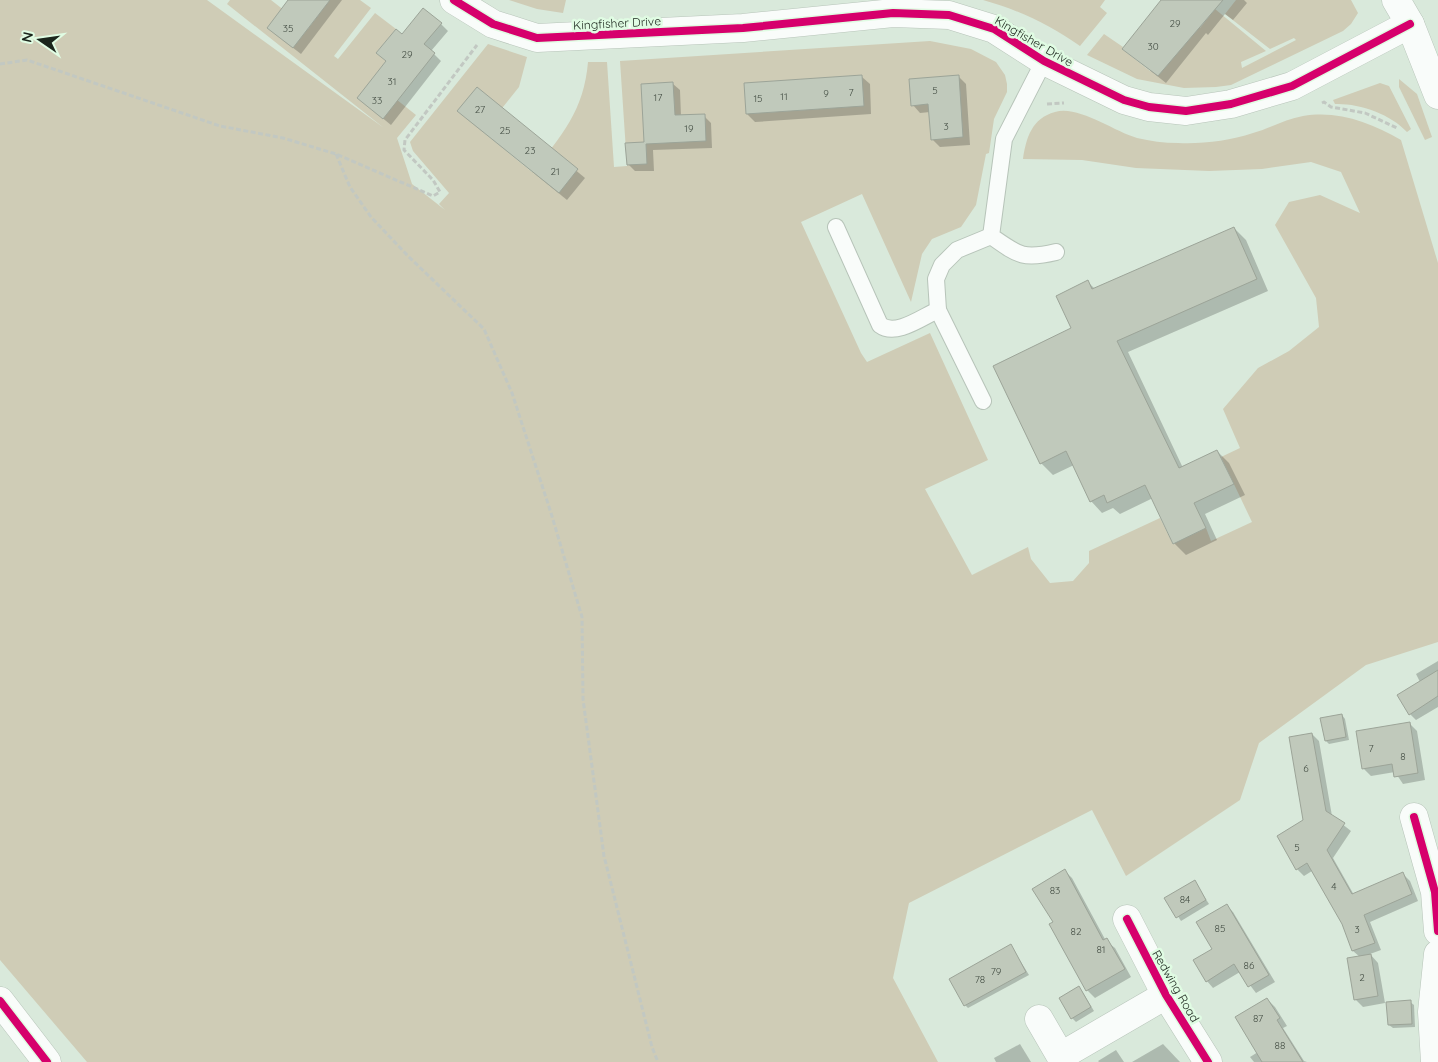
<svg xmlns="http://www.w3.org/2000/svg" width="1438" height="1062" viewBox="0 0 1438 1062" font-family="Quicksand,sans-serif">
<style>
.green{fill:#cfccb6}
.shadow{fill:#0003}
.building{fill:#c0c9bb;stroke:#9ca498}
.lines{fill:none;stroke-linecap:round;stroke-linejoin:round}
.lane-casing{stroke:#b7c4b9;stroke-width:18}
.street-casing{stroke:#b7c4b9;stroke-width:29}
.secondary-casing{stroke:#b7c4b9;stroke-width:29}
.path{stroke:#c2c8c2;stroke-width:3;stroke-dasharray:5 2.5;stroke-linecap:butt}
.lane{stroke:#f9fcfa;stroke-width:16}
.street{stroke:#f9fcfa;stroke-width:28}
.secondary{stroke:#f9fcfa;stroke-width:28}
.cycleway-casing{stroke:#e0fce3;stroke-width:11}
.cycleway{stroke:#d6006c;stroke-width:8}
.labels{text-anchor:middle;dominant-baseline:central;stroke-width:5;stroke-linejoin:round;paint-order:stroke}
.number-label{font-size:10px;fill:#444e44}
.street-label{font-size:12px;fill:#1b251c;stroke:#e0fce3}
</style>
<rect width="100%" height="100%" fill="#d9e9db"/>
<!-- green -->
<g class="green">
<path d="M0,0H207L384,128L227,4L230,0H271L308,29L322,10L310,0H360L371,8L334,56L338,59L375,13L396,29L376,53L386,61L372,80L416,115L397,138L412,184L445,210L439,204L449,193L413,151L410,142L488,44L527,57L519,87L483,132L532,172C562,136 584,110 588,62H607L614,167L627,166L620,61L930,41L971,49L996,62L1005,75L1007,84V92L994,119L989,153L986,154L976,205L961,227L932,239L922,254L911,302L862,194L801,222L861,353L867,362L930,333L988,460L925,489L972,575L1028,547L1031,559L1050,583L1073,581L1089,563V551L1160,518L1173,544L1206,528L1211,541L1252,522L1221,457L1240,448L1223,409L1258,368L1289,351L1319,327L1316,298L1275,225L1289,202L1320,195L1360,213L1341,172L1311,162L1262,169L1209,171L1136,168L1082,160L1023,159C1026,138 1032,118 1055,112C1078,105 1113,131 1137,138C1150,141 1164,143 1178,143C1203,144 1229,141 1253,133C1270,128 1286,119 1303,116C1339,110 1371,123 1401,140L1438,263V642L1366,665L1259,743L1240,800L1126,876L1092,810L909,903L893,978L938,1062H87L0,960Z"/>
<path d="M509,0H566L563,13L537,9Z"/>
<path d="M983,0H1105L1100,7L1107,13L1080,46C1050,25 1019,10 983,0Z"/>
<path d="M1236,0H1351L1358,13L1351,24L1343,31L1231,85L1216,87L1184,88L1137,79L1087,55L1104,34L1123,47L1122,49L1150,71L1198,26L1200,28L1215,9L1266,51L1241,62L1242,68L1296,40L1294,38L1270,49L1225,14Z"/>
<path d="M1399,79L1417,94L1432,137L1425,140L1399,87Z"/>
<path d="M1380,83L1389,86L1411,129L1407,132C1391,114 1358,103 1335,104L1333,100Z"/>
</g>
<!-- shadow -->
<g class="shadow">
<path d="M290,0H342L301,54L275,34Z"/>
<path d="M1163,0H1244L1247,3L1233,20L1225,14L1208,35L1206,33L1166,83L1123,49Z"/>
<path d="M441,24L448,31L431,51L441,61L391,125L358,98L387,62L378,53L402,36Z"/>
<path d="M958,76L966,84L970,145L940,147L933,140L930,112L920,113L913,105Z"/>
<path d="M862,77L870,84L871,114L755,122L747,114Z"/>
<path d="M673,84L680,90L681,116H704L711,123L712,148L653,150L654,171H635L628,164L645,143Z"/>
<path d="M477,88L585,178L567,200L466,118Z"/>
<path d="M1234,228L1246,240L1268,291L1128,352L1183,468L1217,451L1229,463L1245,495L1205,514L1217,540L1186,555L1174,543L1153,498L1120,514L1113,508L1102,513L1091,501L1074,465L1053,475L1041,463L1073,328L1088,282L1095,289Z"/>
<path d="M1438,661V707L1416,720L1410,714L1420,682L1416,674Z"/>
<path d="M1342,715L1345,719L1349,740L1329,744L1326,741Z"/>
<path d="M1409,723L1417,731L1425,780L1403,784L1395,772L1371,776L1364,769Z"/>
<path d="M1312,734L1319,741L1332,816L1351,831L1333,858L1354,895L1403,874L1410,881L1418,901L1370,922L1381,950L1370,954L1378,963L1385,1003L1363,1007L1355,999L1360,957L1353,951L1343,923L1312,871L1304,876L1297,869L1304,821Z"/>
<path d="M1065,871L1072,878L1106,941L1115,948L1131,977L1095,998L1087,990L1054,923Z"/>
<path d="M1194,881L1209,904L1181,921L1166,898Z"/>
<path d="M1226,905L1233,912L1275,982L1256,993L1240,972L1213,988L1207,981Z"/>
<path d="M1011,946L1029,975L968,1008L965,1005Z"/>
<path d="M1082,991L1094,1011L1076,1022L1072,1018Z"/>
<path d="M1267,999L1275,1007L1287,1026L1283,1028L1304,1061L1307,1062H1254L1250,1057L1258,1052Z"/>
<path d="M1410,1002L1414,1005L1415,1027L1393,1028L1389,1025Z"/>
<path d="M1020,1044L1031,1062H996L994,1058Z"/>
<path d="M1163,1044L1180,1062H1132Z"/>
<path d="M1116,1050L1124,1062H1099L1098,1061Z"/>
</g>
<!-- building -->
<g class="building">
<path d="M288,0H330L293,48L267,28Z"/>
<path d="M1161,0H1223L1158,76L1122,49Z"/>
<path d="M423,8L442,23L424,44L435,53L383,119L357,98L386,61L376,53L396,29L402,34Z"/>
<path d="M862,75L864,106L746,114L744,83Z"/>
<path d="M959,75L963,137L931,140L928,104L911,106L909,79Z"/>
<path d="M673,82L675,115L705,114L706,141L646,144L647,164L627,165L625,143L644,142L641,84Z"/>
<path d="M477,87L578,169L559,193L457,111Z"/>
<path d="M1234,227L1257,279L1117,341L1179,468L1217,450L1234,484L1194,503L1206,528L1173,544L1145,485L1107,503L1104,495L1090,502L1066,451L1040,464L993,366L1071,328L1056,296L1088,280L1092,289Z"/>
<path d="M1438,670V696L1409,715L1397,695Z"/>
<path d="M1342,714L1346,737L1325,741L1320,718Z"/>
<path d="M1410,722L1418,773L1394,777L1392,764L1362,769L1356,731Z"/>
<path d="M1312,733L1326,811L1345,823L1327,850L1352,894L1403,872L1412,894L1364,915L1375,943L1352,951L1342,924L1307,863L1296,870L1277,836L1303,820L1289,737Z"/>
<path d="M1065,869L1103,940L1107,938L1125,969L1086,991L1049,924L1053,922L1032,889Z"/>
<path d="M1195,880L1206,900L1176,918L1164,898Z"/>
<path d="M1227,904L1269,975L1248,987L1234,964L1206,982L1193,960L1212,949L1196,922Z"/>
<path d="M1011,944L1026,972L964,1006L949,979Z"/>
<path d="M1371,954L1378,996L1354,1000L1347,958Z"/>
<path d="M1079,986L1091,1007L1071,1019L1059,998Z"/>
<path d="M1267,998L1280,1018L1277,1020L1303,1062H1262L1235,1017Z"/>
<path d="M1411,1000L1412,1024L1388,1025L1386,1002Z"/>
</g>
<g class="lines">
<!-- lane casing -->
<g class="lane-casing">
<g id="lane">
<path d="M1044,61L1004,139L991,236C1018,255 1023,260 1056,252"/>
<path d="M836,227L880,325C896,337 922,317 938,310"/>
<path d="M983,401L938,310L936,279L942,265L957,250L991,236"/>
</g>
</g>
<!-- street casing -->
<g class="street-casing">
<g id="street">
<path d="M454,0L493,24L537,38L743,28L893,13L949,15L994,29L1044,61L1124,100L1149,107L1186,111L1231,104L1292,86L1410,24"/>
<path d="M1414,817L1435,892L1438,931"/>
<path d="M1127,919L1166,995L1208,1062"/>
<path d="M0,1001L47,1062"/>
<path d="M1039,1019L1064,1062"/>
<path d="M1061,1056L1166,995"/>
<path d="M1435,1062L1432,1012L1438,954"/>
</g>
</g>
<!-- secondary casing -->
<g class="secondary-casing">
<path id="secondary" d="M1396,0L1410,24L1438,95"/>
</g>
<!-- path -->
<g class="path">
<path d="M0,64L27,60L220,126L283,138L336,154L433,196L440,192L433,180L404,150L405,140L477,45"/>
<path d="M1322,103L1324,102L1331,107L1365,113L1397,128"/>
<path d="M1047,104L1064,103"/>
<path d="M336,154L350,187L371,217L408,256L484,329L512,393L551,513L582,617L583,699L604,856L652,1047L658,1062"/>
</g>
<!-- lane -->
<use href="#lane" class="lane"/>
<!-- street -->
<use href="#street" class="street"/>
<!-- secondary -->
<use href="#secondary" class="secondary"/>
<!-- cycleway casing -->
<g class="cycleway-casing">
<g id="cycleway">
<path d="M454,0L493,24L537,38L743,28L893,13L949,15L994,29L1044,61L1124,100L1149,107L1186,111L1231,104L1292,86L1410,24"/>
<path d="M1414,817L1435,892L1438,931"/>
<path d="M1127,919L1166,995L1208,1062"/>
<path d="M0,1001L47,1062"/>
</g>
</g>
<!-- cycleway -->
<use href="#cycleway" class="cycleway"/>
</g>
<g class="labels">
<!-- number labels -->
<g class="number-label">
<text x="1175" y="23">29</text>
<text x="288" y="28">35</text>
<text x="1153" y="46">30</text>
<text x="407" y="54">29</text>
<text x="392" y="81">31</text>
<text x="935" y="90">5</text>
<text x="851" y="92">7</text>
<text x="826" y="93">9</text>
<text x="784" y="96">11</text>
<text x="658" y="97">17</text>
<text x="758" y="98">15</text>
<text x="377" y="100">33</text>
<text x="480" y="109">27</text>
<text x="946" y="126">3</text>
<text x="689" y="128">19</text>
<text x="505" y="130">25</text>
<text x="530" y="150">23</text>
<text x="555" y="171">21</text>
<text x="1371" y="748">7</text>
<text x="1403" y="756">8</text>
<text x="1306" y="768">6</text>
<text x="1297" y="847">5</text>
<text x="1334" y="886">4</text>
<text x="1055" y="890">83</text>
<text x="1185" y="899">84</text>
<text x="1220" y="928">85</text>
<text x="1357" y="929">3</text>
<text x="1076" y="931">82</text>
<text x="1101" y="949">81</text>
<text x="1249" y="965">86</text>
<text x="996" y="971">79</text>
<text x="1362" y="977">2</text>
<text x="980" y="979">78</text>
<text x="1258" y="1018">87</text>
<text x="1280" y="1045">88</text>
</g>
<!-- street labels -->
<g class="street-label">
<text transform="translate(617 23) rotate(-3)">Kingfisher Drive</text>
<text transform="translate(1034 41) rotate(30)">Kingfisher Drive</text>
<text transform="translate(1176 986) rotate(60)">Redwing Road</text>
</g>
</g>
<!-- north arrow -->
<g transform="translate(40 40) rotate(283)" stroke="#e0fce3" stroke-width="4" paint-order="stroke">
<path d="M0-4L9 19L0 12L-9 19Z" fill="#1b251c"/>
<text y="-8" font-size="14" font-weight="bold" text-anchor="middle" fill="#1b251c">N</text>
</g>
</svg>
